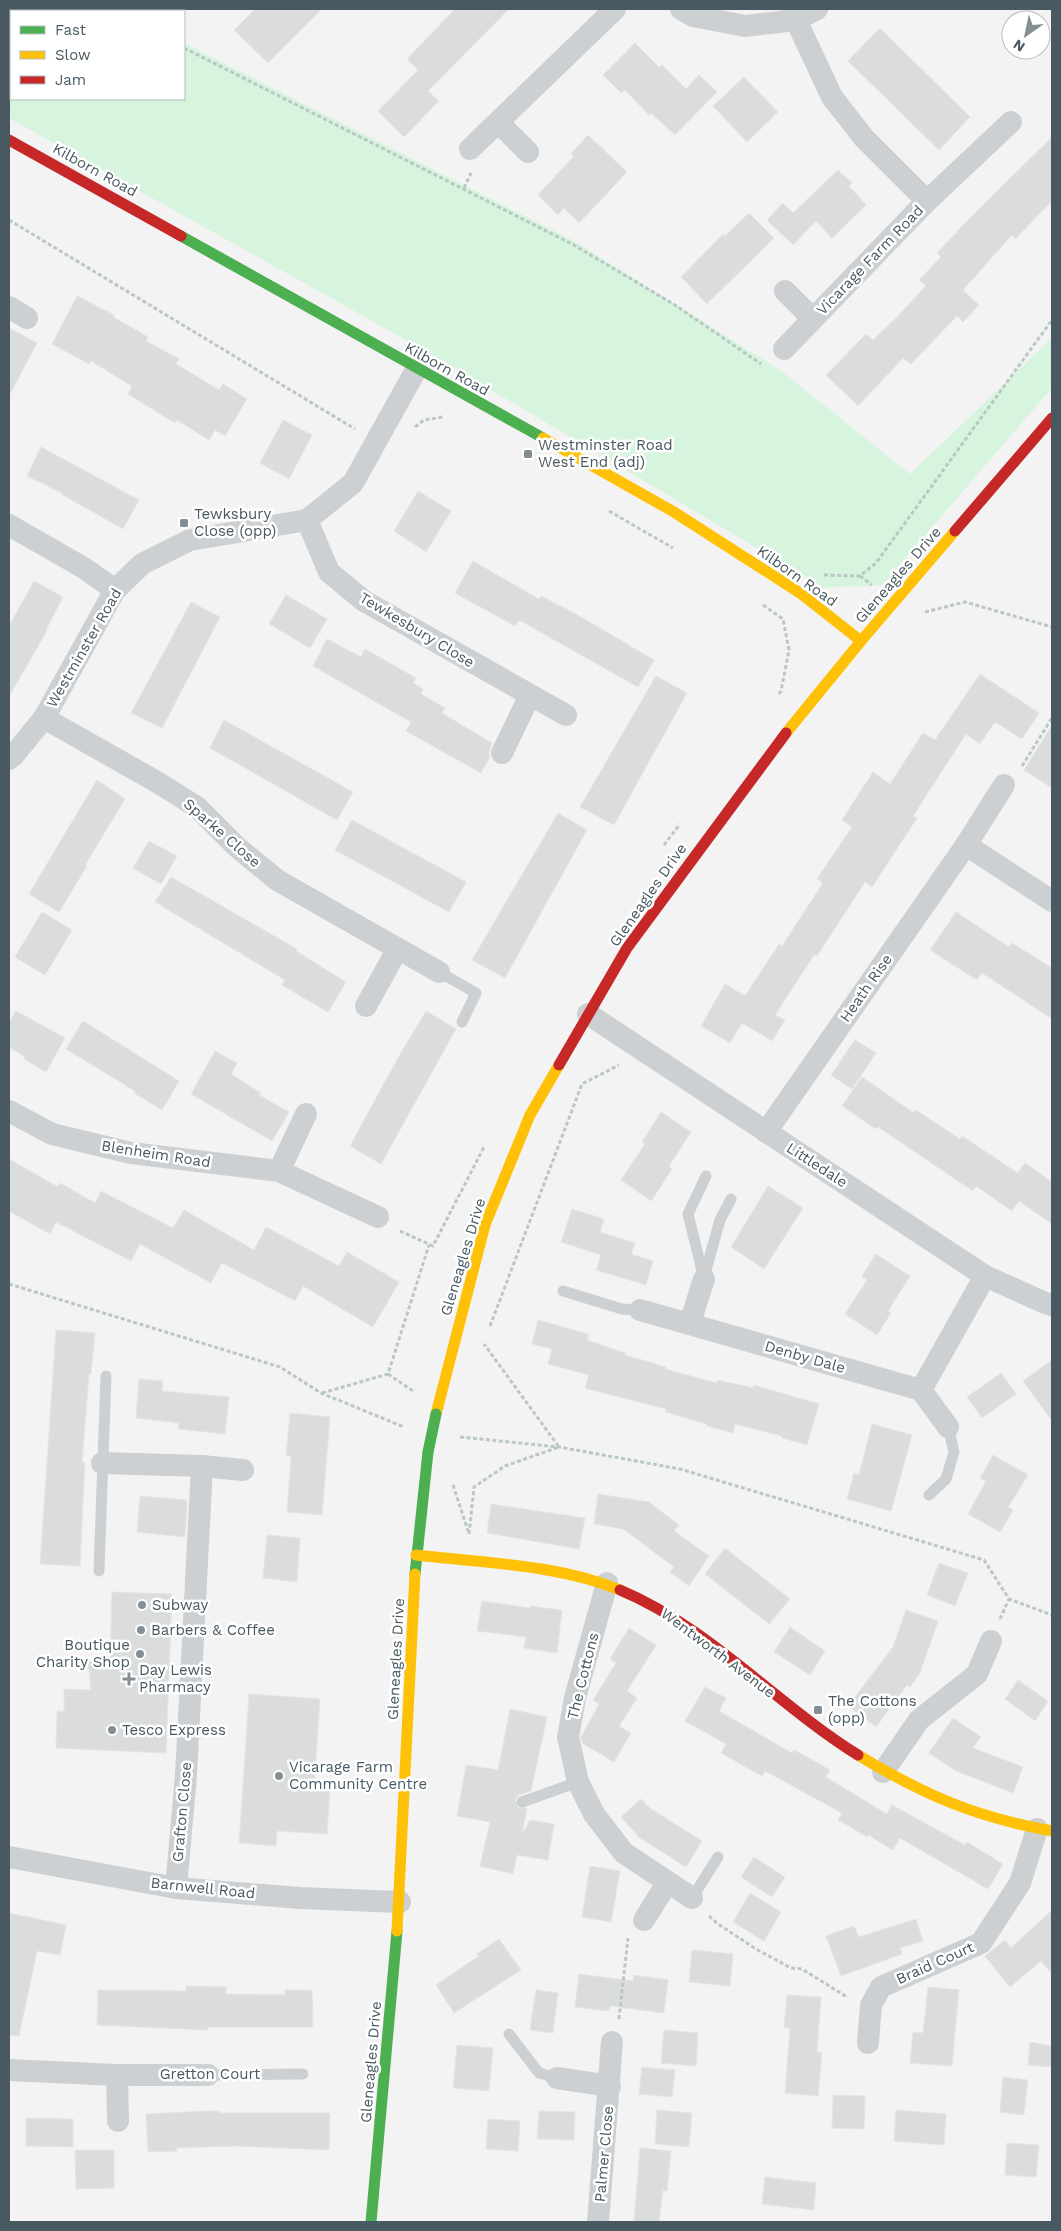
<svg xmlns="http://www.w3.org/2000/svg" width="1061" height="2231" viewBox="0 0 1061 2231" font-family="'Work Sans',sans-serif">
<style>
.green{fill:#d7f4de}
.building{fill:#dbdcdc;stroke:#e5e5e6}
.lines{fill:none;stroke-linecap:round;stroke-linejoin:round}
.path{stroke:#bac8c3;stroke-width:3;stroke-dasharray:4 2.5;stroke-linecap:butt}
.lane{stroke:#cdd0d2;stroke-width:11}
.street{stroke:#cdd0d2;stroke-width:22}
.fast{stroke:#4caf50;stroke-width:11}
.slow{stroke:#ffc107;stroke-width:11}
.jam{stroke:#c62828;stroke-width:11}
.fast-bridge{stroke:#4caf50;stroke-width:11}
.poi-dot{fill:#848f95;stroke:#fff;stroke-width:2}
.labels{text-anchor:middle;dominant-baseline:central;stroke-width:5;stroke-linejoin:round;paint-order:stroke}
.street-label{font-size:15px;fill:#485962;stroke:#fff}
.poi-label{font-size:15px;fill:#485962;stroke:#fff;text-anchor:start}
</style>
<rect width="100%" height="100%" fill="#f4f3f3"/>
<!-- green -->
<path class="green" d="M9,9H121L124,11H11V99H184V43L574,241L780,370L910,474L1052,338V388L882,585L824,588L424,350L9,118Z"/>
<!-- building -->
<g class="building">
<path d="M255,9H322L268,63L234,30Z"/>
<path d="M455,9H509L428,91L439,101L404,137L378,111L418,70L407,59Z"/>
<path d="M880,28L970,117L939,150L848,61Z"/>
<path d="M635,43L659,67L662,65L686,89L699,75L717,92L675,135L651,113L649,115L625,90L621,93L603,75Z"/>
<path d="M744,77L778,112L747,142L713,106Z"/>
<path d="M588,135L627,172L579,223L564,208L558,215L538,195L574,156L571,154Z"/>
<path d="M1052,137V201L1015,239L1012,235L963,290L979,305L963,322L957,316L911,364L903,358L858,406L826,375L866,334L873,340L896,318L926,286L919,280L941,257L937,253L968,220Z"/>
<path d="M838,170L852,183L849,186L866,205L832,238L816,221L793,245L767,220L783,203L793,213Z"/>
<path d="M749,213L774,238L707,304L681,277L723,234L725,236Z"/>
<path d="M77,296L114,315L113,317L148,337L146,341L179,359L176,364L219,390L223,384L247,399L225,436L215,430L209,440L177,420L175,423L128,394L132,386L91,361L89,364L52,344Z"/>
<path d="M9,328L37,343L9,396Z"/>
<path d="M283,420L312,435L289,479L260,463Z"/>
<path d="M41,447L139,500L123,529L61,494L62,493L27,476Z"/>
<path d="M418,491L451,511L426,552L394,531Z"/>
<path d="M473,561L539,599L541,596L576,614L654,660L638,687L519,620L515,626L455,593Z"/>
<path d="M34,581L63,597L46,630L47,631L9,696V626Z"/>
<path d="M286,595L327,619L310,648L269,624Z"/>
<path d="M191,602L220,617L162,728L131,713Z"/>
<path d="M327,639L361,657L365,649L416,678L413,683L423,689L421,694L445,708L442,713L492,743L489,753L490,757L481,773L406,731L411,722L313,666Z"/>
<path d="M980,674L1039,713L1022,739L995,722L980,744L966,734L913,816L917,818L872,887L865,882L817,956L814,955L775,1015L785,1020L772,1041L742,1023L730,1043L701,1026L725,984L745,996L779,944L782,946L823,883L817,879L852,827L842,820L873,772L890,784L923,733L935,740Z"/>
<path d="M656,676L687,693L614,825L580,807Z"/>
<path d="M224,720L353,792L337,820L210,748Z"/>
<path d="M1052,725V788L1024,770Z"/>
<path d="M97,780L125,799L85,865L87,866L59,912L29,894Z"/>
<path d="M558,813L587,830L505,978L472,960Z"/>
<path d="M352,820L466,882L449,912L335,850Z"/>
<path d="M149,841L177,856L161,884L133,868Z"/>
<path d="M171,877L297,949L296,951L346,982L328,1012L282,985L285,980L155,902Z"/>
<path d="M42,912L72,930L45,975L15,957Z"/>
<path d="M956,912L1009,947L1012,943L1052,968V1019L982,973L977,980L930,950Z"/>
<path d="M16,1011L65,1038L46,1072L24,1059L25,1057L9,1047V1023Z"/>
<path d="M426,1011L456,1029L381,1164L350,1146L399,1056Z"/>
<path d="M83,1021L179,1081L162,1110L134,1093L135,1091L66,1049Z"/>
<path d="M855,1040L876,1053L852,1089L831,1075Z"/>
<path d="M215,1051L237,1063L231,1074L261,1093L259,1095L289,1112L272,1141L191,1094Z"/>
<path d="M862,1077L914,1113L916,1110L960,1139L962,1136L1018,1173L1025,1163L1052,1182V1224L1019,1201L1012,1211L976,1186L973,1191L878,1127L876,1129L842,1106Z"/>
<path d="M661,1112L691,1132L669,1166L672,1169L651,1201L621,1180L645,1144L642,1142Z"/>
<path d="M9,1159L58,1187L60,1183L95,1203L101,1191L173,1228L184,1210L254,1250L266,1227L339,1266L347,1252L399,1282L373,1327L303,1286L295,1301L222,1263L211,1283L140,1244L131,1261L56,1222L50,1234L9,1211Z"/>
<path d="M768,1186L803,1208L764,1269L731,1247Z"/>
<path d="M572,1209L604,1219L600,1232L635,1243L631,1254L653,1261L646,1285L596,1270L601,1255L561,1242Z"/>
<path d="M876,1254L910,1276L888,1311L891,1313L877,1335L845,1314L867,1280L862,1276Z"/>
<path d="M538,1320L588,1334L587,1340L625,1353V1355L666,1367L665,1369L717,1383L718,1380L753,1388L754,1385L819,1404L807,1445L782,1438V1436L735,1424L733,1433L707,1426V1424L665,1412L666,1409L585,1388L589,1375L548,1364L552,1349L532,1344Z"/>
<path d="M56,1330L95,1333L91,1374H89L82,1463H85L80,1566L40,1564Z"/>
<path d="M1052,1360V1421L1023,1381Z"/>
<path d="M1001,1373L1016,1394L982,1418L967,1397Z"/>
<path d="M139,1379L163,1381L162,1391L229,1397L225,1434L178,1429L179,1423L136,1418Z"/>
<path d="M290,1413L330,1417L322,1515L287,1512L291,1456L286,1455Z"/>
<path d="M872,1424L912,1435L891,1511L847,1499L854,1473L859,1475Z"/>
<path d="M993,1455L1028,1475L1008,1507L1013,1510L1000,1532L968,1514L986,1481L980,1478Z"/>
<path d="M598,1494L649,1502L679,1525L674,1531L709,1556L689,1586L670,1572L674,1567L623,1529L594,1524Z"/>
<path d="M140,1496L187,1500L185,1537L137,1532Z"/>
<path d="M491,1504L585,1518L579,1549L487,1533Z"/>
<path d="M267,1535L300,1538L297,1582L263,1578Z"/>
<path d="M725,1548L790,1599L769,1624L705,1574Z"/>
<path d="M939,1563L968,1573L955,1606L927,1595Z"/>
<path d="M112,1592L172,1594L166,1753L56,1748L57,1711H64V1689L91,1690L88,1660L110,1666Z"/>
<path d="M482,1601L530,1608V1606L562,1610L557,1653L524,1648L526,1637L477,1631Z"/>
<path d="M906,1610L938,1621L920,1673L910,1687L907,1685L876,1727L848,1706L893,1647Z"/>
<path d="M790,1627L825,1651L810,1675L774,1652Z"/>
<path d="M629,1628L656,1645L627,1691L637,1698L619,1726L631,1733L614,1762L583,1744L581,1737L599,1704L593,1700L616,1663L610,1659Z"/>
<path d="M1018,1680L1048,1701L1035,1721L1005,1699Z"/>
<path d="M705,1687L726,1698L719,1711L792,1753L794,1750L830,1770L826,1777L887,1814L892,1805L965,1845L967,1842L1003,1864L988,1889L900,1838L893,1850L868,1835L867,1837L838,1820L842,1813L765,1771L762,1776L721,1753L726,1744L685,1721Z"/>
<path d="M249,1694L320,1699L314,1789L330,1790L327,1834L277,1831L276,1846L239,1843Z"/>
<path d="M510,1709L547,1717L531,1791L519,1795L515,1800L518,1808H527L522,1834L530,1820L554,1824L548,1860L517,1855L513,1874L480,1866L490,1822L457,1816L466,1765L498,1770Z"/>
<path d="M953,1718L981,1737L973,1748L1023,1767L1013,1793L956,1771L929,1753Z"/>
<path d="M641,1799L651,1809L702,1841L686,1867L640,1838L621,1817Z"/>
<path d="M754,1857L785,1877L772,1897L741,1877Z"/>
<path d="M590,1866L620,1871L611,1922L582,1917Z"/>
<path d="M750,1893L781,1912L764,1941L733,1922Z"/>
<path d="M1052,1910V1974L1041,1961L1010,1987L985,1956L1005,1940L1011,1948Z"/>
<path d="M9,1913L66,1925L60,1955L37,1951L19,2036L9,2035Z"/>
<path d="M916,1919L923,1941L900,1948L902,1954L841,1976L826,1936L854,1926L859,1937Z"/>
<path d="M499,1939L521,1970L454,2013L436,1985L479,1956L477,1954Z"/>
<path d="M692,1950L733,1954L730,1986L689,1982Z"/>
<path d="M579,1974L633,1981L634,1975L668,1980L664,2013L610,2006L609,2011L575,2007Z"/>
<path d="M186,1986L226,1987V1994L285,1995V1990H312L313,2027H208V2030L97,2025L98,1990L186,1991Z"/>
<path d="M928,1987L959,1990L952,2066L910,2063L913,2032L923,2033Z"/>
<path d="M536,1990L558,1993L553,2033L530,2030Z"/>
<path d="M787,1995L821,1997L817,2052H822L818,2096L785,2093L790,2028L784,2027Z"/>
<path d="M664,2030L698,2033L696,2066L661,2063Z"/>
<path d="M1030,2042L1052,2046V2067L1028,2065Z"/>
<path d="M457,2045L493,2048L489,2091L453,2088Z"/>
<path d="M642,2067L675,2070L672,2097L639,2094Z"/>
<path d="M1003,2077L1028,2080L1024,2115L1000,2112Z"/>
<path d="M833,2095L865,2096L864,2129L832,2128Z"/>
<path d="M657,2110L692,2113L689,2147L655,2144Z"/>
<path d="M896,2110L946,2114L944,2145L894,2141Z"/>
<path d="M206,2111H219V2113H330L329,2150L235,2146L177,2148V2151L148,2152L146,2114Z"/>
<path d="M539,2111L575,2112L574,2140L537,2139Z"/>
<path d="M26,2118L73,2119V2147L26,2146Z"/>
<path d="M488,2119L520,2121L518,2151L486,2149Z"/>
<path d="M1007,2143L1039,2145L1036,2177L1005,2175Z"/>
<path d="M640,2148L671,2151L667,2191L663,2190L659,2222H634Z"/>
<path d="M75,2150H114V2188L76,2189Z"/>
<path d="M765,2177L816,2183L814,2210L762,2204Z"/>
</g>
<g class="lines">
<!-- path -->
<g class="path">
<path d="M106,9L111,11"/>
<path d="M133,11L135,9"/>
<path d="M184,48L572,244L675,305L761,364"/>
<path d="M464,188L471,173"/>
<path d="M9,220L355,429"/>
<path d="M415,427L424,420L443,417"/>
<path d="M609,511L673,548"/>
<path d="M824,575L860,576L876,563L1052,320"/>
<path d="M860,576L872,585"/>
<path d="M763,605L783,619L789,650L781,691L779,694"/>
<path d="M925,612L965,602L1052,627"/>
<path d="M1022,766L1052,718"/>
<path d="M664,845L680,824"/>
<path d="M400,1231L433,1246L484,1147"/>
<path d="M9,1284L280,1367L321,1393L404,1427"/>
<path d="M490,1326L582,1084L619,1065"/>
<path d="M388,1374L413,1391"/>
<path d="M322,1393L388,1374L429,1245"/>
<path d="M460,1437L559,1447L680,1469L984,1560L1009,1599L1052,1615"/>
<path d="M453,1485L468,1531"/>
<path d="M469,1534L474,1487L505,1466L559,1447L484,1344"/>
<path d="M1000,1619L1009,1599"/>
<path d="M709,1916L718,1924L756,1949L791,1968L802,1969L847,1997"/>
<path d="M619,2019L628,1938"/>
</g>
<!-- lane -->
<g class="lane">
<path d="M439,972L476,993L462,1022"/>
<path d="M704,1277L720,1220L731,1199"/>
<path d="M704,1279L688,1214L706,1176"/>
<path d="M563,1291L622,1309L640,1310"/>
<path d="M929,1495L946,1479L954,1452L948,1427"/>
<path d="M99,1571L106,1376"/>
<path d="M522,1802L578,1782"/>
<path d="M692,1898L718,1857"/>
<path d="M509,2034L539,2073L557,2078"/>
<path d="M208,2075L303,2074"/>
</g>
<!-- street -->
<g class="street">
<path d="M681,9L693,16L745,26L796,20L817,9"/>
<path d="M796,20L832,97L864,138L927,201"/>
<path d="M499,123L528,152"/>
<path d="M470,149L615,9"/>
<path d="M785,291L813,319"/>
<path d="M9,307L27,318"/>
<path d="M784,349L927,201L1011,122"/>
<path d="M307,520L329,572L364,601L566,715"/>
<path d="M9,525L84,568L115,590"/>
<path d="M44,718L157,782L197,807L237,847L277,880L439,972"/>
<path d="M502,753L530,695"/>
<path d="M9,759L13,756L44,718L115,590L142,564L190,540L307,520L353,483L416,370"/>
<path d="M966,845L1052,901"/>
<path d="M366,1006L397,950"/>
<path d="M588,1014L985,1276L1043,1302L1052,1305"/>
<path d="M9,1111L52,1134L131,1153L279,1171L378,1217"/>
<path d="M766,1132L966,845L1004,785"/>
<path d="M279,1171L306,1114"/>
<path d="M640,1310L921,1390L948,1427"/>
<path d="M690,1323L704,1279"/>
<path d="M921,1390L985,1276"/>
<path d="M102,1463L202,1466L243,1470"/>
<path d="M607,1583L575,1698L568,1737L578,1782L594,1814L624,1853L692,1898"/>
<path d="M883,1772L919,1720L977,1674L991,1641"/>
<path d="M9,1857L176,1888L300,1898L400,1902"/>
<path d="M176,1888L186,1775L202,1466"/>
<path d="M644,1920L667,1883"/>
<path d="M868,2043L871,2005L881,1987L981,1943L1020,1883L1037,1829"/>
<path d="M9,2070L117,2075H208"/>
<path d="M117,2075L118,2121"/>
<path d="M557,2078L610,2086"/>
<path d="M598,2222L612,2042"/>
</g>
<!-- fast -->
<g class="fast">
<path d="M181,236L543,438"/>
<path d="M415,1574L428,1452"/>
<path d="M371,2222L397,1931"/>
</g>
<!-- slow -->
<g class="slow">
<path d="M543,438L674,512L800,593L861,641"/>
<path d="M786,733L861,641L955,531"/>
<path d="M436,1414L485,1225L530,1115L559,1065"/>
<path d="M416,1555C483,1563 557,1564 620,1590"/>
<path d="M858,1755C924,1795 975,1817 1052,1831"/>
<path d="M397,1931L415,1574"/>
</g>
<!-- jam -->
<g class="jam">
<path d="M9,140L181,236"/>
<path d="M955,531L1052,418"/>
<path d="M559,1065L627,948L786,733"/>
<path d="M620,1590C709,1627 776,1704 858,1755"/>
</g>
<!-- fast-bridge -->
<path class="fast-bridge" d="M428,1452L436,1414"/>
</g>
<!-- markers -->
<g class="poi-dot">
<rect x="523" y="449" width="10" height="10" rx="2.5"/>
<rect x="179" y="518" width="10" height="10" rx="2.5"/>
<circle cx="142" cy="1605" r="5"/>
<circle cx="141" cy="1630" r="5"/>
<circle cx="140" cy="1654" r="5"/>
<path d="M126.5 1671.5h5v5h5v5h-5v5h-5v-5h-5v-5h5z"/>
<rect x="813" y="1705" width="10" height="10" rx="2.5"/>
<circle cx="112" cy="1730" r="5"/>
<circle cx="279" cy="1776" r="5"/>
</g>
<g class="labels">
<!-- street labels -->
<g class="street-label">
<text transform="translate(95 170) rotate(29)">Kilborn Road</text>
<text transform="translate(870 260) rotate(-46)">Vicarage Farm Road</text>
<text transform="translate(447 369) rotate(29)">Kilborn Road</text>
<text transform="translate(898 575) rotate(-49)">Gleneagles Drive</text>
<text transform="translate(797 576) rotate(35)">Kilborn Road</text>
<text transform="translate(417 630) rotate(31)">Tewkesbury Close</text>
<text transform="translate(84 648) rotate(-60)">Westminster Road</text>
<text transform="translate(222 833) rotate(41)">Sparke Close</text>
<text transform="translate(648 895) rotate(-55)">Gleneagles Drive</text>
<text transform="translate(866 988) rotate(-55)">Heath Rise</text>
<text transform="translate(156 1154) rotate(9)">Blenheim Road</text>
<text transform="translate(817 1165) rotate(33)">Littledale</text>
<text transform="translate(463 1257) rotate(-73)">Gleneagles Drive</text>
<text transform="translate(805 1357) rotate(16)">Denby Dale</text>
<text transform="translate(718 1653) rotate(37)">Wentworth Avenue</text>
<text transform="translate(396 1659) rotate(-87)">Gleneagles Drive</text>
<text transform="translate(583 1676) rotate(-76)">The Cottons</text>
<text transform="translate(182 1812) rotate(-85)">Grafton Close</text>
<text transform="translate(203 1888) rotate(6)">Barnwell Road</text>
<text transform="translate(935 1963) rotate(-24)">Braid Court</text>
<text transform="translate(371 2062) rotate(-85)">Gleneagles Drive</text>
<text x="210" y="2074">Gretton Court</text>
<text transform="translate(604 2154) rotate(-85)">Palmer Close</text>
</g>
<!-- poi labels -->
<g class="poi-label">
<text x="538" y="445">Westminster Road<tspan x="538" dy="17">West End (adj)</tspan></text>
<text x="194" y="514">Tewksbury<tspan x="194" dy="17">Close (opp)</tspan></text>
<text x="152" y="1605">Subway</text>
<text x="151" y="1630">Barbers &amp; Coffee</text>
<text x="130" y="1645" text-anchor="end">Boutique<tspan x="130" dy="17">Charity Shop</tspan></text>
<text x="139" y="1670">Day Lewis<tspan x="139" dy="17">Pharmacy</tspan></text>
<text x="828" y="1701">The Cottons<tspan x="828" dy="17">(opp)</tspan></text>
<text x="122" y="1730">Tesco Express</text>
<text x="289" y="1767">Vicarage Farm<tspan x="289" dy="17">Community Centre</tspan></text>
</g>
</g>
<!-- border -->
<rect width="1061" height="2231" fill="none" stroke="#485962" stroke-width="20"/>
<!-- legend -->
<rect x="10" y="10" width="175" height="90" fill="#ffffff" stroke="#b6bdc0"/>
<rect x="20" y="26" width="25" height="8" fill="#4caf50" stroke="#b6bdc0"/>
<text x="55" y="35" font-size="15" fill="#485962">Fast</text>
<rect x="20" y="51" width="25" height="8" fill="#ffc107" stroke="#b6bdc0"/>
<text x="55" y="60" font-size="15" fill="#485962">Slow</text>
<rect x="20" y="76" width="25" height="8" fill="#c62828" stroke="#b6bdc0"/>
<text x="55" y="85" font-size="15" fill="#485962">Jam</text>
<!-- north arrow -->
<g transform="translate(1026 35) rotate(213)"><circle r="24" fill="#ffffff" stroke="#b6bdc0"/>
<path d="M0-4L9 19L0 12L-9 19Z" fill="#848f95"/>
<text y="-8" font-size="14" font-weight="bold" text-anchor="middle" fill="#485962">N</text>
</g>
</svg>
